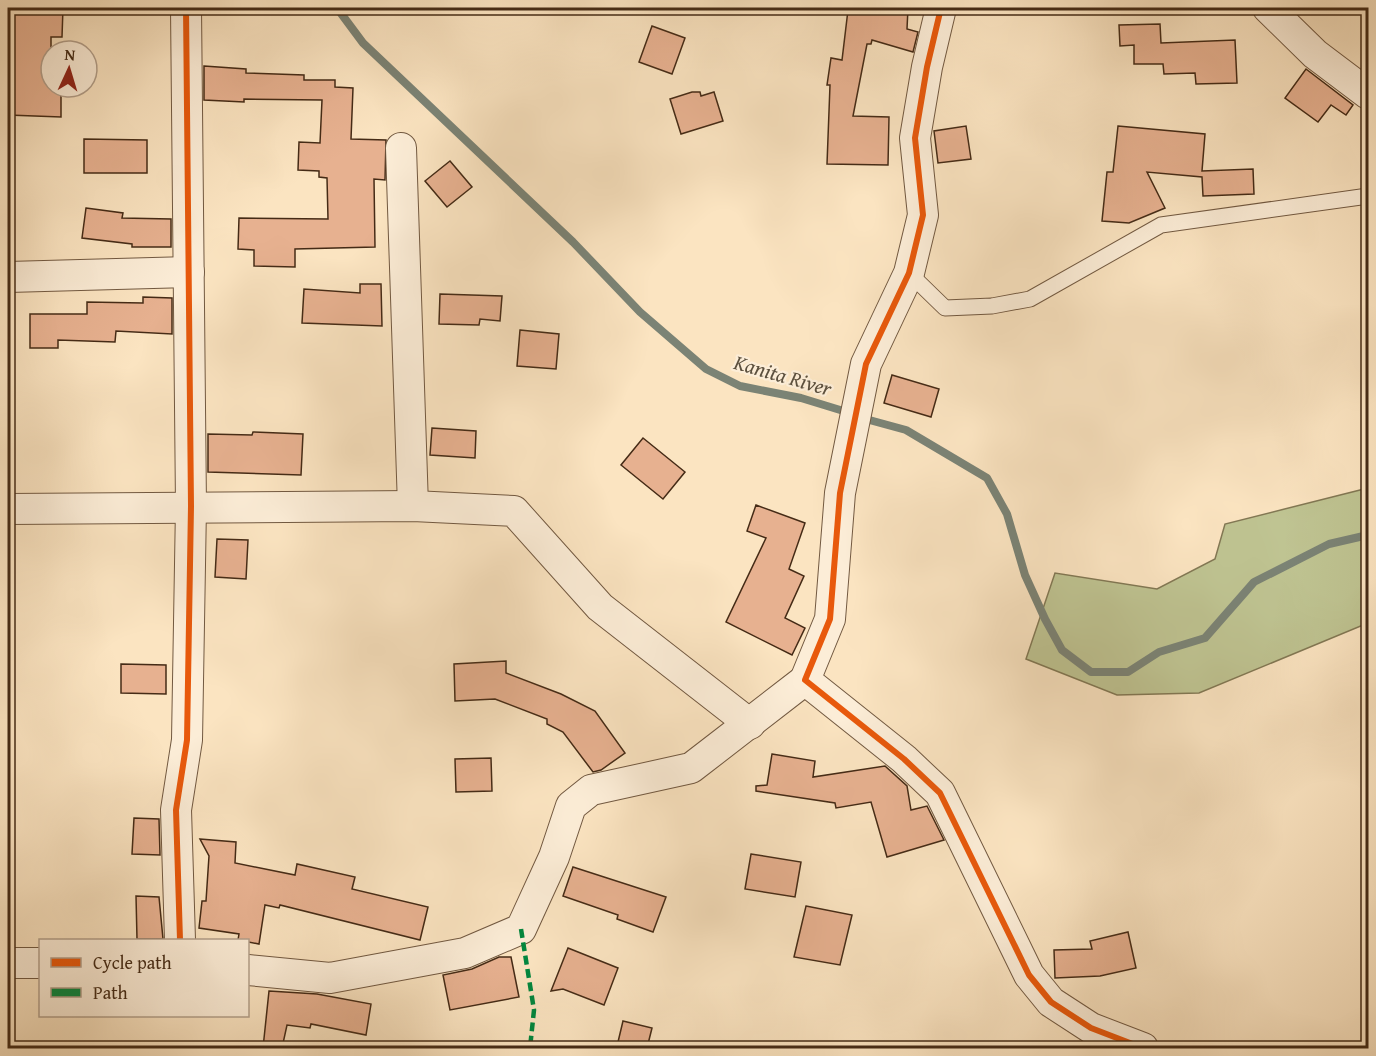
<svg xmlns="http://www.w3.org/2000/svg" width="1376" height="1056" viewBox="0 0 1376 1056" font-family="'Gentium Book Plus',serif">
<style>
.green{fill:#bfc492;stroke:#827854;stroke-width:1.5}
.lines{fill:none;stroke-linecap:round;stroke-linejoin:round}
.stream{stroke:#7b8375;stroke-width:8}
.building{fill:#e7b190;stroke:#452b16;stroke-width:1.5}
.service-casing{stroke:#725941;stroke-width:17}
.minor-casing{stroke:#725941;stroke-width:32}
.service{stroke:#fcedd7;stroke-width:15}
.minor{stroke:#fcedd7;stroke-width:30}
.quiet{stroke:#00873e;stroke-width:4.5;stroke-dasharray:9 4.5;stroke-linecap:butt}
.cycleway-casing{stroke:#fcedd7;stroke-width:10}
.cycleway{stroke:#e8590c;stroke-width:6}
.labels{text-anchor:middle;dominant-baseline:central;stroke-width:4.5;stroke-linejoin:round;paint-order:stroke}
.water-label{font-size:21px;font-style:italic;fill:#5c503e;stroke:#fcedd7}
</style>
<rect width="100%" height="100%" fill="#fbe4c1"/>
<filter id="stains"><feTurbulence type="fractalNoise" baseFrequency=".00333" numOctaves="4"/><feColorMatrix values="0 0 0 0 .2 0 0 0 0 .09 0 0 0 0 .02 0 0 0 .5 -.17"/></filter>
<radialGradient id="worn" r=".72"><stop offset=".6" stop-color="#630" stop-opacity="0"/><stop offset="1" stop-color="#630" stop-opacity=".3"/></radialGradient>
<!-- green -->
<path class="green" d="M1368,488V623L1199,693L1117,695L1026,659L1055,573L1157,589L1215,559L1225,524Z"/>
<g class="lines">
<!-- stream -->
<g class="stream">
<path d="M337,8L363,43L573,242L640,312L706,369L740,386L801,398L850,413"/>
<path d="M862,418L906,430L987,478L1007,514L1025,575L1045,619L1062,650L1091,672H1128L1159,652L1205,638L1254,582L1329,544L1368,535"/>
</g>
</g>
<!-- building -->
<g class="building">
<path d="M8,8H63L62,37H51V87H61V117L8,115Z"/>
<path d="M881,8H908L907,29L918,32L913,52L872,40L871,44H867L853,116L889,117L888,165L827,164L830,85H827L831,58L842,60L848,10L880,14Z"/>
<path d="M1160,24L1161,43L1235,40L1237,83L1196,84L1195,73L1164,74L1163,64H1134V45L1120,46L1119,25Z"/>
<path d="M652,26L685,38L672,74L639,62Z"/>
<path d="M204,66L246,69V73L304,75V80H335V87L353,88L351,139L386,140L385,180L374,179L375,247L295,249V267L254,266V250L238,249L239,218L328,219L327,178L319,177V171L298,170L299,142L320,143L322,100L244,99V102L204,100Z"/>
<path d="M1306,69L1353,105L1346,115L1331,105L1318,122L1285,98Z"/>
<path d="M692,92H700L701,96L714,92L723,121L681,134L670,99Z"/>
<path d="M966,126L971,159L938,163L934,131Z"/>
<path d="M1118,126L1205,134L1202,171L1253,169L1254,194L1203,196L1202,177L1147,172L1165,208L1129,223L1102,221L1107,172H1113Z"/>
<path d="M84,139L147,140V173H84Z"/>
<path d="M450,161L472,187L447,207L425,181Z"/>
<path d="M86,208L123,213L122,218L171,219V247H132V244L82,238Z"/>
<path d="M360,284H381L382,326L302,323L304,289L360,293Z"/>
<path d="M440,294L502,296L500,321L480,319L479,325L439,324Z"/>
<path d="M143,297L172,298V334L116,331L115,342L58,340V348H30V314H87V302L143,303Z"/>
<path d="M520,330L559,334L556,369L517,366Z"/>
<path d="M892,375L939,389L931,417L884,403Z"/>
<path d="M432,428L476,431L475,458L430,455Z"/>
<path d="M253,432L303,434L301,475L208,472V434L252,435Z"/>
<path d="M643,438L685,472L663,499L621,465Z"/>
<path d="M756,505L805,523L789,569L804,576L785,618L805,628L792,655L726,622L766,538L747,531Z"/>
<path d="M217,539L248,540L246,579L215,577Z"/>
<path d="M506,661V673L561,694L595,711L625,753L601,770L593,772L563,732L547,724V719L495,699L455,701L454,664Z"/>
<path d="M121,664L166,665V694L121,693Z"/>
<path d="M772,754L815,761L813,777L885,766L907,786L911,810L927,806L944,840L887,857L871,802L836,808L835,803L756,791V786L767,785Z"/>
<path d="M491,758L492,791L456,792L455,759Z"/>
<path d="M134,818L159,819L160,855L132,854Z"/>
<path d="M200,839L236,842L235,863L295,875L297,864L355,877L352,889L428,907L420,940L280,905L279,908L265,905L259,944L238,940L239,934L199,928L202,901H206L209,856Z"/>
<path d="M751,854L801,862L795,897L745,889Z"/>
<path d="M573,867L666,897L653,932L617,919L618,915L563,896Z"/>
<path d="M136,896L159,897L163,939H137Z"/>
<path d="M806,906L852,915L840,965L794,957Z"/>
<path d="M1128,932L1136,968L1100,976L1055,978L1054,950L1092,949L1090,941Z"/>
<path d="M568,948L618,968L604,1005L563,989L551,991Z"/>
<path d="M499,957H511L519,997L450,1010L443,975L472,969Z"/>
<path d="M269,991L317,994L371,1004L366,1035L311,1024L310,1028L287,1025L282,1048H263Z"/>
<path d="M623,1021L652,1028L647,1048L618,1042Z"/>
</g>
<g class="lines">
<!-- service casing -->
<g class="service-casing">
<path id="service" d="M909,273L945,308L992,306L1030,299L1161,225L1368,196"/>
</g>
<!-- minor casing -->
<g class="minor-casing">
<g id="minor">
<path d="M941,8L927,67L915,138L923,215L909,273L866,364L840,493L830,619L805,680L904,759L940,793L1029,975L1051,1002L1091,1028L1143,1048"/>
<path d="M1268,8L1315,54L1368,94"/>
<path d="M401,148L413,506"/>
<path d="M8,277L189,272"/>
<path d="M8,509L413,506L514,511L600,607L750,724"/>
<path d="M180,940L176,810L187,740L191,506L186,8"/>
<path d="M8,963H40"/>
<path d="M248,970L330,978L465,953L521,929L554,857L571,806L591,790L691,768L805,680"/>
</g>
</g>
<!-- service -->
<use href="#service" class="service"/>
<!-- minor -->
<use href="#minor" class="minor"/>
<!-- quiet -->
<path class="quiet" d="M521,929L534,1010L530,1048"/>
<!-- cycleway casing -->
<g class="cycleway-casing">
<g id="cycleway">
<path d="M941,8L927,67L915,138L923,215L909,273L866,364L840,493L830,619L805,680L904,759L940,793L1029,975L1051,1002L1091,1028L1143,1048"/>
<path d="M180,940L176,810L187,740L191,506L186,8"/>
</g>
</g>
<!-- cycleway -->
<use href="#cycleway" class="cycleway"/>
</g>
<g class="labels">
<!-- water labels -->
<g class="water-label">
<text transform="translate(783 375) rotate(16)">Kanita River</text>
</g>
</g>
<!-- margin -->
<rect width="1376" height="1056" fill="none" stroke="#fbe4c1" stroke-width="30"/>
<rect x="9" y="9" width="1358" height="1038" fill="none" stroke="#452b16" stroke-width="3"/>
<rect x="15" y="15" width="1346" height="1026" fill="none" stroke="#452b16" stroke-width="1.5"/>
<!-- legend -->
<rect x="39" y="939" width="210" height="78" fill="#fcedd7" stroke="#b39f8a" stroke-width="1.5"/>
<rect x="51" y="958" width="30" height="9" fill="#e8590c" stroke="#b39f8a" stroke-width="1.5"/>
<text x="93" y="969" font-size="18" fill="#452b16">Cycle path</text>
<rect x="51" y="988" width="30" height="9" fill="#00873e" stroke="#b39f8a" stroke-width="1.5"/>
<text x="93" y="999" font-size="18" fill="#452b16">Path</text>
<!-- north arrow -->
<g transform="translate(69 69) rotate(4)"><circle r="28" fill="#fcedd7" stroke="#b39f8a" stroke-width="1.5"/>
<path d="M0-4.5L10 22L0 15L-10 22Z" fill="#8f2418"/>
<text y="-9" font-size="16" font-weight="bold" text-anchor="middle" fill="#452b16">N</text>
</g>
<rect width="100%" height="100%" filter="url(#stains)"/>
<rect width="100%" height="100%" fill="url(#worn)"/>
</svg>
